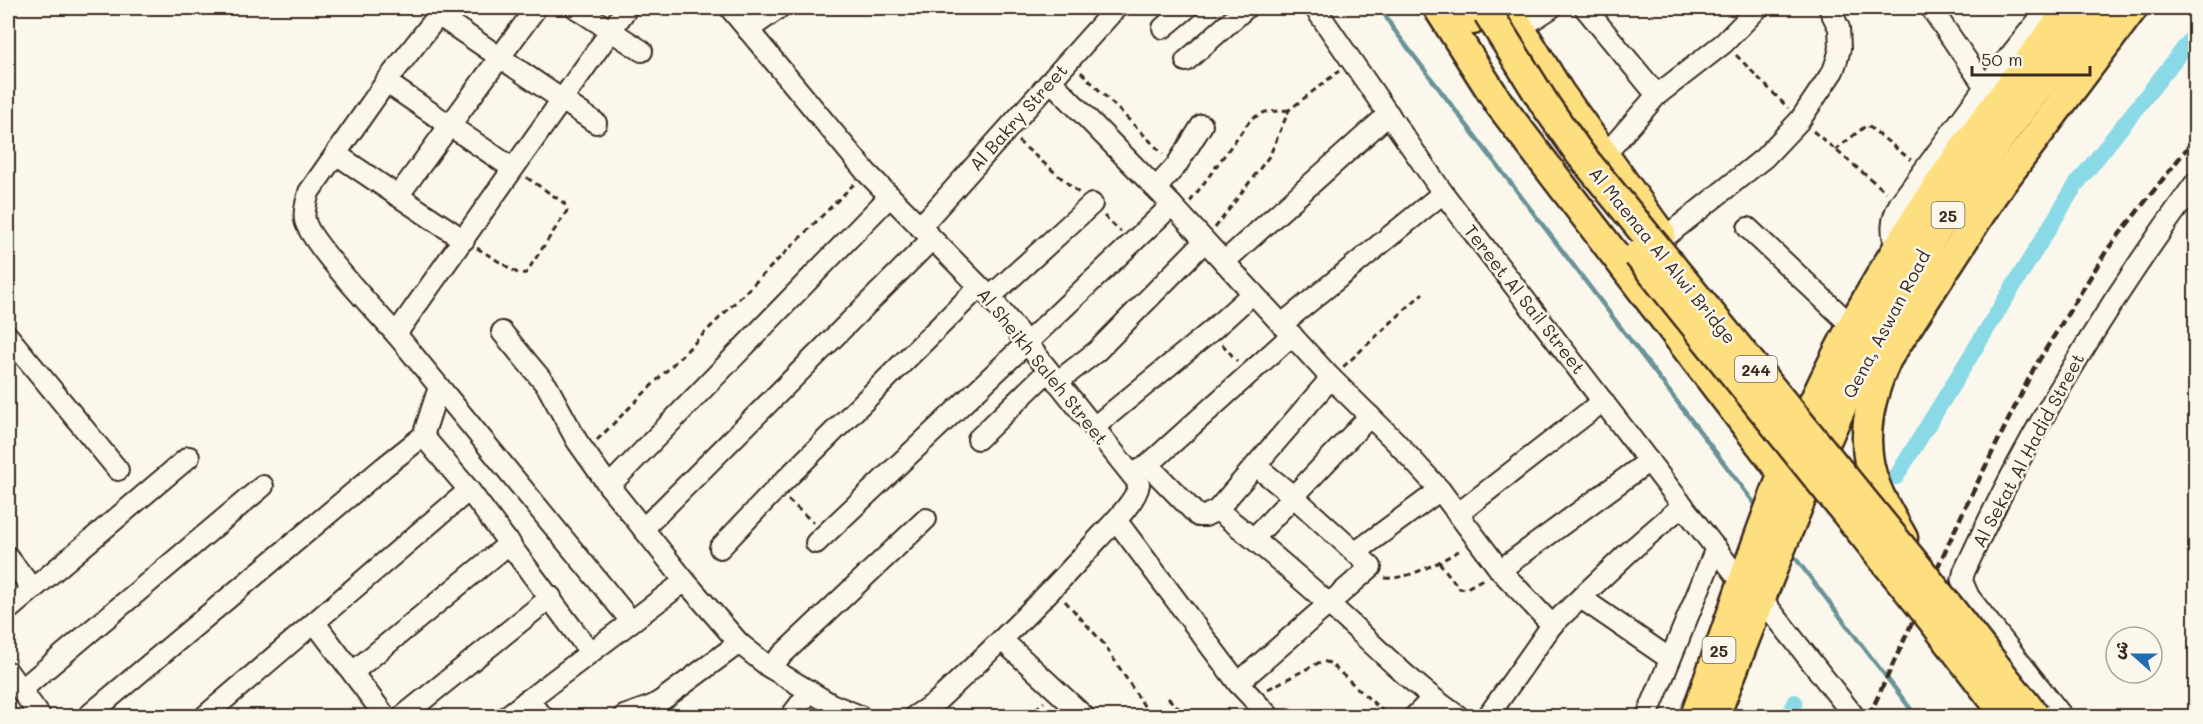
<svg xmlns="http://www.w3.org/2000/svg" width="2203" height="724" viewBox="0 0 2203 724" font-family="Mali,'Playpen Sans Arabic',sans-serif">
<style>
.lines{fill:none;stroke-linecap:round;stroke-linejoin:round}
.stream{stroke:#6a9397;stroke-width:4.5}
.canal{stroke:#8ad9e7;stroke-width:16}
.minor-casing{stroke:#3b2a1e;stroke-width:24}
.highway-casing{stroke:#3b2a1e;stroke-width:33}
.path{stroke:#3b2a1e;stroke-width:3;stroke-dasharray:6 4.5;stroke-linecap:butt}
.minor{stroke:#fbf7ec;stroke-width:20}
.highway{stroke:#fedf80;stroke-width:28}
.rail{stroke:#3b2a1e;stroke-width:4.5;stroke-dasharray:9 4.5;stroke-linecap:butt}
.highway-bridge-casing{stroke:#3b2a1e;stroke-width:33;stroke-linecap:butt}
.highway-bridge{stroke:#fedf80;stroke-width:28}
.labels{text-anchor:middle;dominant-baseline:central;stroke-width:5;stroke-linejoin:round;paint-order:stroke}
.shield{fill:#fbf7ec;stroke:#75685c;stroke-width:1.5}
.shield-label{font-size:16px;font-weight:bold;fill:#3b2a1e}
.street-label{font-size:18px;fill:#3b2a1e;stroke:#fbf7ec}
</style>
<rect width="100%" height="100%" fill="#fbf7ec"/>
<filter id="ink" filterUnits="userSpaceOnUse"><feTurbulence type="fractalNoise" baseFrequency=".0167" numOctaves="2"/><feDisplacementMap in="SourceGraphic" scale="12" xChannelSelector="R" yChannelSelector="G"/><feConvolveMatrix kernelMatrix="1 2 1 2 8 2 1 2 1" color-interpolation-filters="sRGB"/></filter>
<g filter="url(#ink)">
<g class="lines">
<!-- stream -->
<g class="stream">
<path d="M1381,8L1392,27L1758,508"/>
<path d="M1790,551L1916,716"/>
</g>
<!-- canal -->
<g class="canal">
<path d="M1896,477L2075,186L2196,33"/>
<path d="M1789,716L1795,702"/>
</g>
<!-- minor casing -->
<g class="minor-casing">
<g id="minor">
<path d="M444,8L386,82L309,192C307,201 303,211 305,220C308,240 378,314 396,334L627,8"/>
<path d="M576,8L642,51"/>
<path d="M730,8L866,172L990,297L1139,484C1137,501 1110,526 1098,539C1047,597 992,650 935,703L915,716"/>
<path d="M1315,8L1443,193L1743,584"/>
<path d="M1585,8L1657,95"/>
<path d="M1931,8L1985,87"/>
<path d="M438,15L596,123"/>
<path d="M1163,28L1187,8"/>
<path d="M1520,28L1551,8"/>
<path d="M748,30L779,8"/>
<path d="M1186,61L1246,8"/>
<path d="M1051,81L1172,205L1331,378L1395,441L1440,490L1500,570L1552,625"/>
<path d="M386,82L512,168"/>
<path d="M336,154L398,196"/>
<path d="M1604,156L1657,95L1724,43L1758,8"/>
<path d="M1156,188L1176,166L1202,125"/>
<path d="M920,227L1116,8"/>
<path d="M1748,228L1852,326"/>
<path d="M1664,238L1764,158L1800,120L1833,71L1837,60L1840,48L1839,28L1829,8"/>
<path d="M464,240L398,196L536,8"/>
<path d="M1897,249C1890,232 1891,219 1900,203L1985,87L2048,8"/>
<path d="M1224,262L1389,114"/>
<path d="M990,297L1092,204"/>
<path d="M1282,324L1443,193"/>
<path d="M502,332L547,386L577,441L609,486L685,581L739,643L769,667L831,704L860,716"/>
<path d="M396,334L631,621"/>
<path d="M8,336L118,470"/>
<path d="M1057,382L1097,351L1204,242"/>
<path d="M1094,427L1211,331L1253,293"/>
<path d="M423,436L469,490L590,652"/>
<path d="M978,439L1048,371"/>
<path d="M1148,465L1198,516H1205L1217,510L1331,378"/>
<path d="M1137,471L1148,465L1292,335"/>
<path d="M609,486L890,196"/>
<path d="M1217,510C1263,545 1307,584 1350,623C1385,656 1419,690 1458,716"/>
<path d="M1459,513L1603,401"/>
<path d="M1116,520L1238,683L1269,716"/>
<path d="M643,529L932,239"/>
<path d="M1254,538L1370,416"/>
<path d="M816,543L1172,205"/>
<path d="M720,548L776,489L979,287"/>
<path d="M1356,552L1440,490"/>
<path d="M8,557L32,588"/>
<path d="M1500,570L1649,461"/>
<path d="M1581,598L1670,659"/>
<path d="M1761,598L1854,716"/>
<path d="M8,610L189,457"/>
<path d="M315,623L385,716"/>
<path d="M1002,640L1084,716"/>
<path d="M769,667L926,519"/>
<path d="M8,672L40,716"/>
<path d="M353,672L510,543"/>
<path d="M1238,683L1371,567L1293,496L1256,466"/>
<path d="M21,690L263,486"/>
<path d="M526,701L543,716"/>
<path d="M88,716L384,467L423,436L439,387"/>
<path d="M205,716L469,490"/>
<path d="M403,716L551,597"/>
<path d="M507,716L685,581"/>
<path d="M624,716L652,706L662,700L739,643"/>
<path d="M791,716L810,691"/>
<path d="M1415,716L1432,699"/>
<path d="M1488,716L1552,625L1629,552L1683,505"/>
<path d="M1647,716L1716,548"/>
<path d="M2062,716L1969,597L1962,581L1964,572C2027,434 2106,305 2196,182"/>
</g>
</g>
<!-- highway casing -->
<g class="highway-casing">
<g id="highway">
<path d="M1438,8L1500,105L1783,474"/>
<path d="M1466,8L1473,20"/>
<path d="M1508,8L1560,93L1661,234"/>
<path d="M1903,538C1894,522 1884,506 1877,489C1858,445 1868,400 1887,359L1994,193L2133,8"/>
<path d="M1695,716C1732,617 1763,515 1806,419C1872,269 1969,136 2070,8"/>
<path d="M1715,716C1769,578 1822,435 1893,304C1951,198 2026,101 2102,8"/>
</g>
</g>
<!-- path -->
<g class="path">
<path d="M1148,8L1154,15"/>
<path d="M1736,55L1788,108"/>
<path d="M1081,72L1163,154"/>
<path d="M1813,131L1886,192"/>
<path d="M1018,141L1079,193"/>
<path d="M1835,150L1867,125L1911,160"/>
<path d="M1190,202L1251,119L1265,112L1289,110"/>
<path d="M1104,216L1121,232"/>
<path d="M1215,228L1270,155L1289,110L1339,71"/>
<path d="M477,248L519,274L526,273L567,211L564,203L526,177"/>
<path d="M1222,344L1237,361"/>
<path d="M1343,367L1423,293"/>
<path d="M597,440L854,184"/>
<path d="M788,500L814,523"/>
<path d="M1439,562L1459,588L1465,589L1485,578"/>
<path d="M1385,578C1408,580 1442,561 1462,549"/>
<path d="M1065,601L1104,644L1148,712"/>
<path d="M1268,689L1322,661L1330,663L1388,716"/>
<path d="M1168,698L1186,716"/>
<path d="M1027,716L1044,702"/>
</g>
<!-- minor -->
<use href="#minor" class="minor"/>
<!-- highway -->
<use href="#highway" class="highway"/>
<!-- rail -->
<path class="rail" d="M1869,716L1964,510L2033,370L2107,250L2196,137"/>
<!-- highway-bridge casing -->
<g class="highway-bridge-casing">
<g id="highway-bridge">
<path d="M1488,13L1546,106L1580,154L1921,571L2035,716"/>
<path d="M1638,255L1932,620L2006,716"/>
</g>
</g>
<!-- highway-bridge -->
<use href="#highway-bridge" class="highway-bridge"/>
</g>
</g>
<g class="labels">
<!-- shield labels -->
<g class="shield">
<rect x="1931.5" y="202" width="33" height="26" rx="4.5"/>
<rect x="1735" y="356" width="42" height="26" rx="4.5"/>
<rect x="1702.5" y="637" width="33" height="26" rx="4.5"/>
</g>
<g class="shield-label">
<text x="1948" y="215">25</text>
<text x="1756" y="369">244</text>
<text x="1719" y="650">25</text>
</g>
<!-- street labels -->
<g class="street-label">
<text transform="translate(1018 117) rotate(-48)">Al Bakry Street</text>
<text transform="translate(1663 255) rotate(51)">Al Maenaa Al Alwi Bridge</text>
<text transform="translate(1525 299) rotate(52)">Tereet Al Sail Street</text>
<text transform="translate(1886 324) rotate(-62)">Qena, Aswan Road</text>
<text transform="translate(1043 366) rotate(51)">Al Sheikh Saleh Street</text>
<text transform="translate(2028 450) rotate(-62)">Al Sekat Al Hadid Street</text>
</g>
</g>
<!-- margin -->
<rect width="2203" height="724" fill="none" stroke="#fbf7ec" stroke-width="30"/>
<rect x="15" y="15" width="2173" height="694" fill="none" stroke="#3b2a1e" stroke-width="2" filter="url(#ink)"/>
<!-- north arrow -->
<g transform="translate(2134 655) rotate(291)"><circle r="28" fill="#fbf7ec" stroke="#aea59a" stroke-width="1.5"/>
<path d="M0-4.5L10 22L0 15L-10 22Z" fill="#1f6fb2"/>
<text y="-9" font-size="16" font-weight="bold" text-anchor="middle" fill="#3b2a1e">ش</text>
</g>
<!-- scale -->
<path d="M1972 66v9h118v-9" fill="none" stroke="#3b2a1e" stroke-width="3"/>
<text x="1981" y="66" font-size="18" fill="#3b2a1e" stroke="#fbf7ec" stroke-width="4.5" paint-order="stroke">50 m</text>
</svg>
